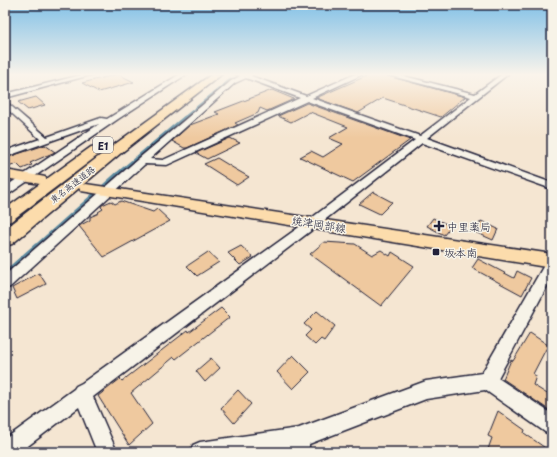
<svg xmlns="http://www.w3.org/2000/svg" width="557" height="457" viewBox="0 0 557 457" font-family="'Playpen Sans','Klee One',sans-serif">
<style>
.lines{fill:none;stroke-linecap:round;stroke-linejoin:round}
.stream-far3{stroke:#5d8ba1;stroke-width:2.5}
.stream-far2{stroke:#5d8ba1;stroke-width:3}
.stream-far1{stroke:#5d8ba1;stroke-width:3.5}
.stream{stroke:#5d8ba1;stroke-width:5}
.building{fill:#efc99f;stroke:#22223b}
.minor-casing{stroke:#22223b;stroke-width:3}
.major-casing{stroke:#22223b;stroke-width:3}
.highway-casing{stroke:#22223b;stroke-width:3}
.minor{fill:#f7f3e8;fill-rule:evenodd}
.major{fill:#fcdcac;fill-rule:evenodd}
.highway{fill:#fcdcac;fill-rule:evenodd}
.poi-dot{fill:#22223b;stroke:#f7f3e8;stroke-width:1.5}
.labels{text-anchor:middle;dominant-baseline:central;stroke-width:3;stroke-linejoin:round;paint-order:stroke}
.far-street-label{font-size:9px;fill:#22223b;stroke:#f7f3e8}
.shield{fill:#f7f3e8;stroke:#62616f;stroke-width:1}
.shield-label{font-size:10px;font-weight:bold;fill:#22223b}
.street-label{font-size:11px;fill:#22223b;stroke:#f7f3e8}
.poi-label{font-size:11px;fill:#22223b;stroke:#f7f3e8;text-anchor:start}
</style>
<rect width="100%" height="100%" fill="#f5e6d2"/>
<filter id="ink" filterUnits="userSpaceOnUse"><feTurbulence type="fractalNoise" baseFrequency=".025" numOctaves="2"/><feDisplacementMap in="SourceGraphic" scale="8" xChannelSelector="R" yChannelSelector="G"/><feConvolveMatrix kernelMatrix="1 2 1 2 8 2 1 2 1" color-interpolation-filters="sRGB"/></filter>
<g filter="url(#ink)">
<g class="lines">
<!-- stream-far3 -->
<path class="stream-far3" d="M184,118L230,80L245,74"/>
<!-- stream-far2 -->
<path class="stream-far2" d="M116,175L185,117"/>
<!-- stream-far1 -->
<path class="stream-far1" d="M35,247L117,174"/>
<!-- stream -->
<path class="stream" d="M5,271L10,269L36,246"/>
</g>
<!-- building -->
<g class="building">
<path d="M118,74L134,82L99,92L82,83Z"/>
<path d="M371,74H386L388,76L465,97L441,117L383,98L358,113L316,98Z"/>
<path d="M272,90L294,99L267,111L260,108L258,113L235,123L238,125L187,148H184L172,141L190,125L219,114L215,112Z"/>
<path d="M36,97L45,105L28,110L18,102Z"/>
<path d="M307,103L410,140L353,182L300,157L311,151L323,157L343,144L329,138L348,127L310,112L291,122L278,116Z"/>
<path d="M230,138L240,143L207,159L196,153Z"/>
<path d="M45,145L55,152L30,163L32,165L22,169L17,164L5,168V158Z"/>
<path d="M217,158L235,169L249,177L237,185L204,164Z"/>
<path d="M373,192L392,202L380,214L359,204Z"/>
<path d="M111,201L115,204L121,201L153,212L157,209L170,221L104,257L79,226L90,220V217L99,213L98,212L103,209L101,207L102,205Z"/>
<path d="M433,218L451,226L444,235L427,226Z"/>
<path d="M481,221L498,229L493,240L475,232Z"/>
<path d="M324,242L355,244L372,255L381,250L390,256L392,252L414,266L381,306L310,254Z"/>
<path d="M241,246L253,257L240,265L228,253Z"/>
<path d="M208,252L219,262L197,276L187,266Z"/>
<path d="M478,259L514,278L517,271L531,278L522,295L472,268Z"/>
<path d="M39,273L46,284L17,299L12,288Z"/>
<path d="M221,308L230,317L176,359L174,357L131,393L152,424L129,445L98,396L120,379L122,381L188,330L189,332Z"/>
<path d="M317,311L335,326L324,341L321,339L315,345L305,336L311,330L304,324Z"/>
<path d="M530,333L548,345L533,374L536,376L533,385L552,397V412L503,379L511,360L513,361Z"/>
<path d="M293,355L310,372L293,389L277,372Z"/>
<path d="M211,358L220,368L205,382L196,371Z"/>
<path d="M238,390L251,404L234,423L221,408Z"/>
<path d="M498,411L525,430L524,433L551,452H487L492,438L488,436Z"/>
</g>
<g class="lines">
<!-- minor casing -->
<g class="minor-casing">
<g id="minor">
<path d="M85,74H94L5,98V94Z"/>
<path d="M180,74H187L118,119L9,194L5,195V187L99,124L5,157V151L40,139L5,107V101L47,137L101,118L107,119Z"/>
<path d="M236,74H253L251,76L306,96L355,74H362L361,75L312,98L420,136L471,97L388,75L387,74H396L475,94L502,74H508L427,138L552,183V189L422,143L317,226L93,397L117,452H97L79,407L20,452H5V439L74,389L76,386L82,383L309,220L415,140L307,101L167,165L145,164L10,287L5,289V275L138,159L231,81L240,76ZM246,78L300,98L163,160L150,159L235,83Z"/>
<path d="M552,259V277L498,378L552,414V435L545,432L485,390L426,399L309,444V452H289V449L271,452H190L193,445L200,442L299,428L426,381L482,373L547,260Z"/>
</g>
</g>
<!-- major casing -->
<g class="major-casing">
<g id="major">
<path d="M5,170L40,176L45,177L47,180L45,183L40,184L5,178Z"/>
<path d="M86,184L552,254V268L81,191L79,188L81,185Z"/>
</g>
</g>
<!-- highway casing -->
<g class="highway-casing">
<g id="highway">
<path d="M212,74H222L121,153L12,244L5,246V229L111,147Z"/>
<path d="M96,146L101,147L103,150L101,153L11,221L5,223V209L91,147Z"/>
</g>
</g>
<!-- minor -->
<use href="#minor" class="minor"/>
<!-- major -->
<use href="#major" class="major"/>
<!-- highway -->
<use href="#highway" class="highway"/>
</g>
</g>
<!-- sky -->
<linearGradient id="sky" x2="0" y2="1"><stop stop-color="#80c0e7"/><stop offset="0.54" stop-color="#faf4eb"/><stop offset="1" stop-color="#faf4eb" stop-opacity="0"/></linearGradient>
<rect width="557" height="138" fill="url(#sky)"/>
<!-- markers -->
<g class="poi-dot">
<path d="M437 220h4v4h4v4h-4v4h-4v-4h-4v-4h4z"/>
<rect x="432" y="248" width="8" height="8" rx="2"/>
</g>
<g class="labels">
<!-- far-street labels -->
<g class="far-street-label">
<text transform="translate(72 184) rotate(-38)">東名高速道路</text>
</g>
<!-- shield labels -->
<rect class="shield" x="93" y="137" width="20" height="16" rx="3"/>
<g class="shield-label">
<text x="103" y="145">E1</text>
</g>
<!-- street labels -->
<g class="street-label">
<text transform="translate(319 224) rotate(9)">焼津岡部線</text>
</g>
<!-- poi labels -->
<g class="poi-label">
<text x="447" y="226">中里薬局</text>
<text x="444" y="252">坂本南</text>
</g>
</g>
<!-- margin -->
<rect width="557" height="457" fill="none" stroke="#f7f3e8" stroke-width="20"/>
<rect x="10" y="10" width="537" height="437" fill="none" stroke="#22223b" stroke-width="1.5" filter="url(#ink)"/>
</svg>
